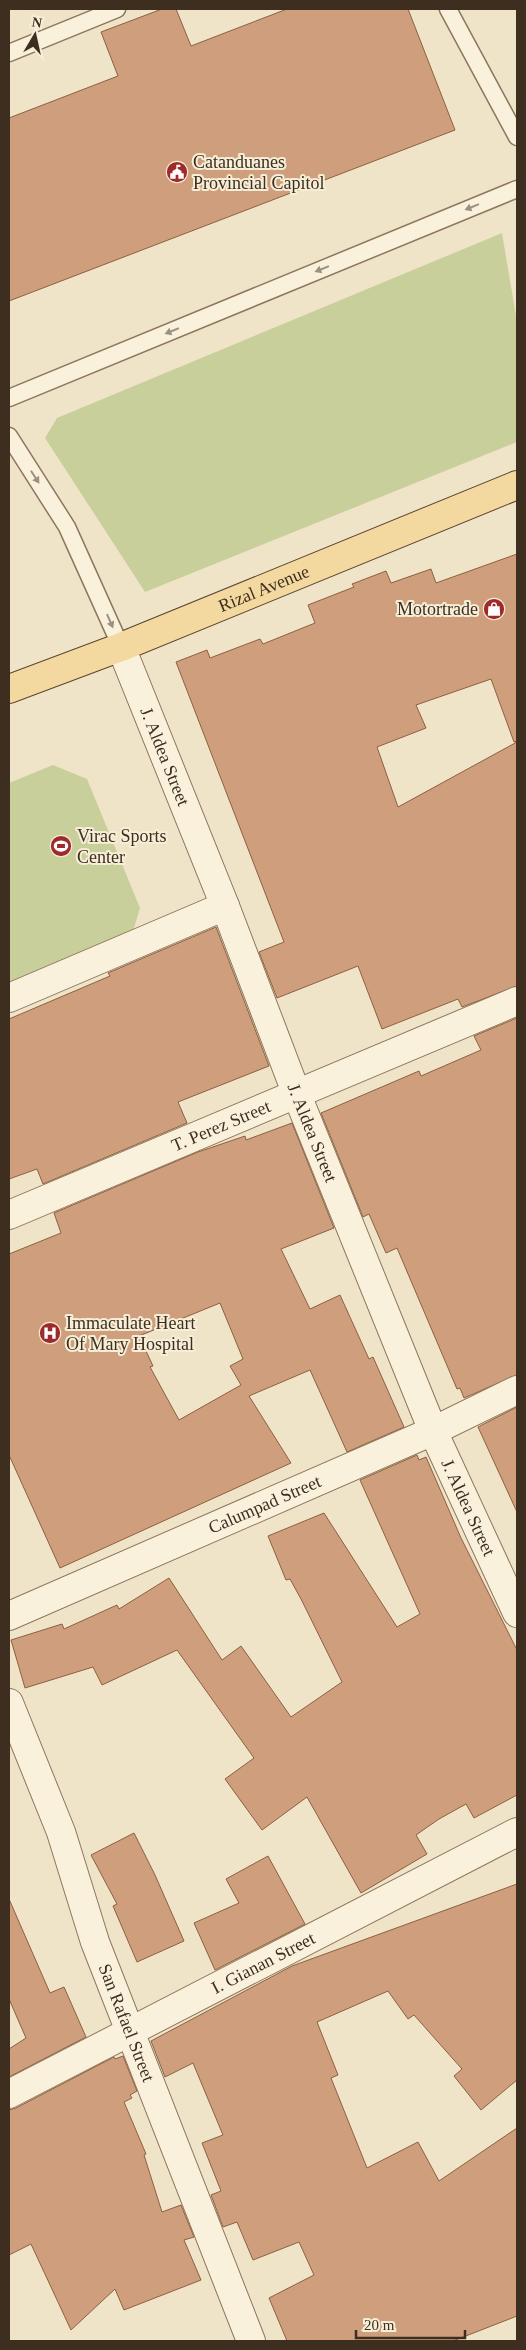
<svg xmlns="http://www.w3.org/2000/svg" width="526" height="2350" viewBox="0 0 526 2350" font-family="'Times New Roman',serif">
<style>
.green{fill:#c9cf9b}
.building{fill:#cf9f7d;stroke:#8d5f41;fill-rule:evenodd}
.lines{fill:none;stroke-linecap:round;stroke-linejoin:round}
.lane-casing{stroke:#8d765c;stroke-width:19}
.street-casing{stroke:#8d765c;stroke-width:30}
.primary-casing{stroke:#5b4430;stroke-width:30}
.lane{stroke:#faf1dc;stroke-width:16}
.street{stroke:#faf1dc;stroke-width:28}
.primary{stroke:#f3d9a0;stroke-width:28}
.oneway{fill:#9c907e}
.labels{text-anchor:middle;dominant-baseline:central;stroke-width:4;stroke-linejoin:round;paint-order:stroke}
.poi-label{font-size:18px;fill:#3d2e20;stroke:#f7eed8;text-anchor:start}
.street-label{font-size:18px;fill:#3d2e20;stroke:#f7eed8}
</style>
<rect width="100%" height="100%" fill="#f0e4c8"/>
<!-- green -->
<g class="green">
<path d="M502,233L517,322V442L145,592L45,438L57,418Z"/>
<path d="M53,765L87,779L140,908L130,941L9,990V783Z"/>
</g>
<!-- building -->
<g class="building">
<path d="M162,9H176L191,46L287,9H408L455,130L9,301V118L118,76L101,32Z"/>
<path d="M517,554V741L514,742L491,679L416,705L426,728L377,747L398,807L517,742V986L462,1007L458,999L382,1029L358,966L277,998L259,952L284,942L176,662L207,650L210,658L260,639L263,644L315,623L308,605L354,587L352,584L386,571L391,583L431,569L436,583Z"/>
<path d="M216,927L269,1066L178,1102L187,1123L43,1184L37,1169L9,1179V1019L110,976L108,973Z"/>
<path d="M517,1018V1375L464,1398L460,1388L457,1389L397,1248L386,1253L369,1214L363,1217L321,1113L419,1071L421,1076L481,1050L474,1036Z"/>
<path d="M292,1123L334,1228L281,1249L310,1309L340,1295L369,1359L373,1357L404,1427L347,1452L310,1370L249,1396L291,1463L60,1568L9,1455V1254L61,1233L54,1213L198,1152L245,1136L246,1140ZM220,1303L243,1359L230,1366L241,1385L179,1420L150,1367L153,1366L139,1336Z"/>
<path d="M517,1407V1512L478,1427Z"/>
<path d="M417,1455L419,1460L426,1457L461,1538L517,1650V1795L474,1818L466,1804L439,1819L416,1835L427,1854L361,1893L307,1797L262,1830L225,1779L254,1758L177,1650L102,1685L93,1667L25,1688L11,1640L62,1624L64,1629L117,1605L119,1609L169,1578L222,1660L241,1646L291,1717L342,1682L301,1599L290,1579L286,1580L268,1536L324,1513L397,1627L420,1614L360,1480Z"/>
<path d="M134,1833L155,1875L184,1941L137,1962L113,1906L117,1904L91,1855Z"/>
<path d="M268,1856L305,1924L215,1970L194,1923L239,1903L226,1879Z"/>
<path d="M517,1884V2080L481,2110L454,2076L462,2069L414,2015L408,2019L388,1991L317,2022L338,2075L331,2078L367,2168L418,2142L439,2181L517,2128V2316L453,2341H287L269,2298L314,2275L299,2242L253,2260L237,2222L223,2227L211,2195L221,2191L202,2143L223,2135L193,2063L165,2077L151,2041L292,1966Z"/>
<path d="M9,1899L50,1993L64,1987L86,2037L9,2077V2049L26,2038L9,1999Z"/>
<path d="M123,2056L137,2091L130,2095L132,2098L124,2102L146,2154L144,2155L162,2212L181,2205L194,2237L184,2240L201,2280L124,2310L115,2289L71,2330L31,2244L9,2255V2110L16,2108L114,2057L115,2059Z"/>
</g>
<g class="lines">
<!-- lane casing -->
<g class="lane-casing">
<g id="lane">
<path d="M448,9L517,137"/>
<path d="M9,53L117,9"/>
<path d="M9,398L517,189"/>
<path d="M9,436L67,527L121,647"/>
</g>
</g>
<!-- street casing -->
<g class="street-casing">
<g id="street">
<path id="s1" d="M121,647L225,906L297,1095L433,1431L517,1613"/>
<path d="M9,998L225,906"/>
<path id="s2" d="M9,1215L517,1001"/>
<path id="s3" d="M9,1616L433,1431L517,1390"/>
<path id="s4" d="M9,1703L61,1832L95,1942L251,2341"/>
<path id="s5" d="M9,2094L517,1832"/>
</g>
</g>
<!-- primary casing -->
<g class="primary-casing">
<g id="primary">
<path id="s6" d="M9,689L121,647L517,485"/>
</g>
</g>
<!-- lane -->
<use href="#lane" class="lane"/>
<!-- street -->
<use href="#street" class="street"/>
<!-- primary -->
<use href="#primary" class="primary"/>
</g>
<!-- one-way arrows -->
<defs><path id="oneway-solid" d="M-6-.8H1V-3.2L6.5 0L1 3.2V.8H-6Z" transform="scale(1.25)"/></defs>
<g class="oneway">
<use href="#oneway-solid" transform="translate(472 207) rotate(158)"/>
<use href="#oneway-solid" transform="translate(322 269) rotate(158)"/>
<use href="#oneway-solid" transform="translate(172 331) rotate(158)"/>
<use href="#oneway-solid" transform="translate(35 477) rotate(57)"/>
<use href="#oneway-solid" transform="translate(110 621) rotate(66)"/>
</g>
<!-- icons -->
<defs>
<g id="civic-disc" transform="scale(1.125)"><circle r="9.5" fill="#9e2a2b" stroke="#f7eed8"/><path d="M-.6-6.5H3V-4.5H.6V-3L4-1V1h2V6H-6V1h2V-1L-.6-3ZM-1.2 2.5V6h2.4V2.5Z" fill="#fff"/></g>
<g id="shop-disc" transform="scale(1.125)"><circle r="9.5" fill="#9e2a2b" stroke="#f7eed8"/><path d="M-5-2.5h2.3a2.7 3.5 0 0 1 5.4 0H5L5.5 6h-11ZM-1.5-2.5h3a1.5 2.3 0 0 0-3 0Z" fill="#fff"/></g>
<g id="stadium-disc" transform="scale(1.125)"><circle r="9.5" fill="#9e2a2b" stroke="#f7eed8"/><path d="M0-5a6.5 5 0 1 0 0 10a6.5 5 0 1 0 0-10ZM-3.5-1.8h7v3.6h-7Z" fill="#fff"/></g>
<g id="hospital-disc" transform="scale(1.125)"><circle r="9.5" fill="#9e2a2b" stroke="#f7eed8"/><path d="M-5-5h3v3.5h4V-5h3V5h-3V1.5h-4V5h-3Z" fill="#fff"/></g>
</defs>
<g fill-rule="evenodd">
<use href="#civic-disc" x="177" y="172"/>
<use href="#shop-disc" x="494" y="609"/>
<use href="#stadium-disc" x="61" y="846"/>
<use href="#hospital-disc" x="50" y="1333"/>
</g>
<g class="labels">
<!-- poi labels -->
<g class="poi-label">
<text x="193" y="162">Catanduanes<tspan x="193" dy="21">Provincial Capitol</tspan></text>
<text x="478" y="609" text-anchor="end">Motortrade</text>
<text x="77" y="836">Virac Sports<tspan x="77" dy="21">Center</tspan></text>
<text x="66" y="1323">Immaculate Heart<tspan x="66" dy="21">Of Mary Hospital</tspan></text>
</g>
<!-- street labels -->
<g class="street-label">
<text stroke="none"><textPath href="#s6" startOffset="274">Rizal Avenue</textPath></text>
<text stroke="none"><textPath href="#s1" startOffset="118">J. Aldea Street</textPath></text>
<text stroke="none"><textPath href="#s2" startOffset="230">T. Perez Street</textPath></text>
<text stroke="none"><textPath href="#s1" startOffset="522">J. Aldea Street</textPath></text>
<text stroke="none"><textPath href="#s3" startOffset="279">Calumpad Street</textPath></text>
<text stroke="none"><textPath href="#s1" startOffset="928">J. Aldea Street</textPath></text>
<text stroke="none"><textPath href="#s5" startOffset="286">I. Gianan Street</textPath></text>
<text stroke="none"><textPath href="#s4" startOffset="341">San Rafael Street</textPath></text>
</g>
</g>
<!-- border -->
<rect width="526" height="2350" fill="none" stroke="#3d2e20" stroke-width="20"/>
<!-- north arrow -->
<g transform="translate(35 35) rotate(9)" stroke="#f7eed8" stroke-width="4" paint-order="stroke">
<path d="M0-4L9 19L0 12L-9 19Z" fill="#3d2e20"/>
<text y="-8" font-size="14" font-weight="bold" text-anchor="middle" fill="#3d2e20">N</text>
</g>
<!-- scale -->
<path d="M356 2330v8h109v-8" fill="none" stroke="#3d2e20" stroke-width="2.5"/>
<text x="364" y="2330" font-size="15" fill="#3d2e20" stroke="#f7eed8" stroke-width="4" paint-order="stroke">20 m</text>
</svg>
